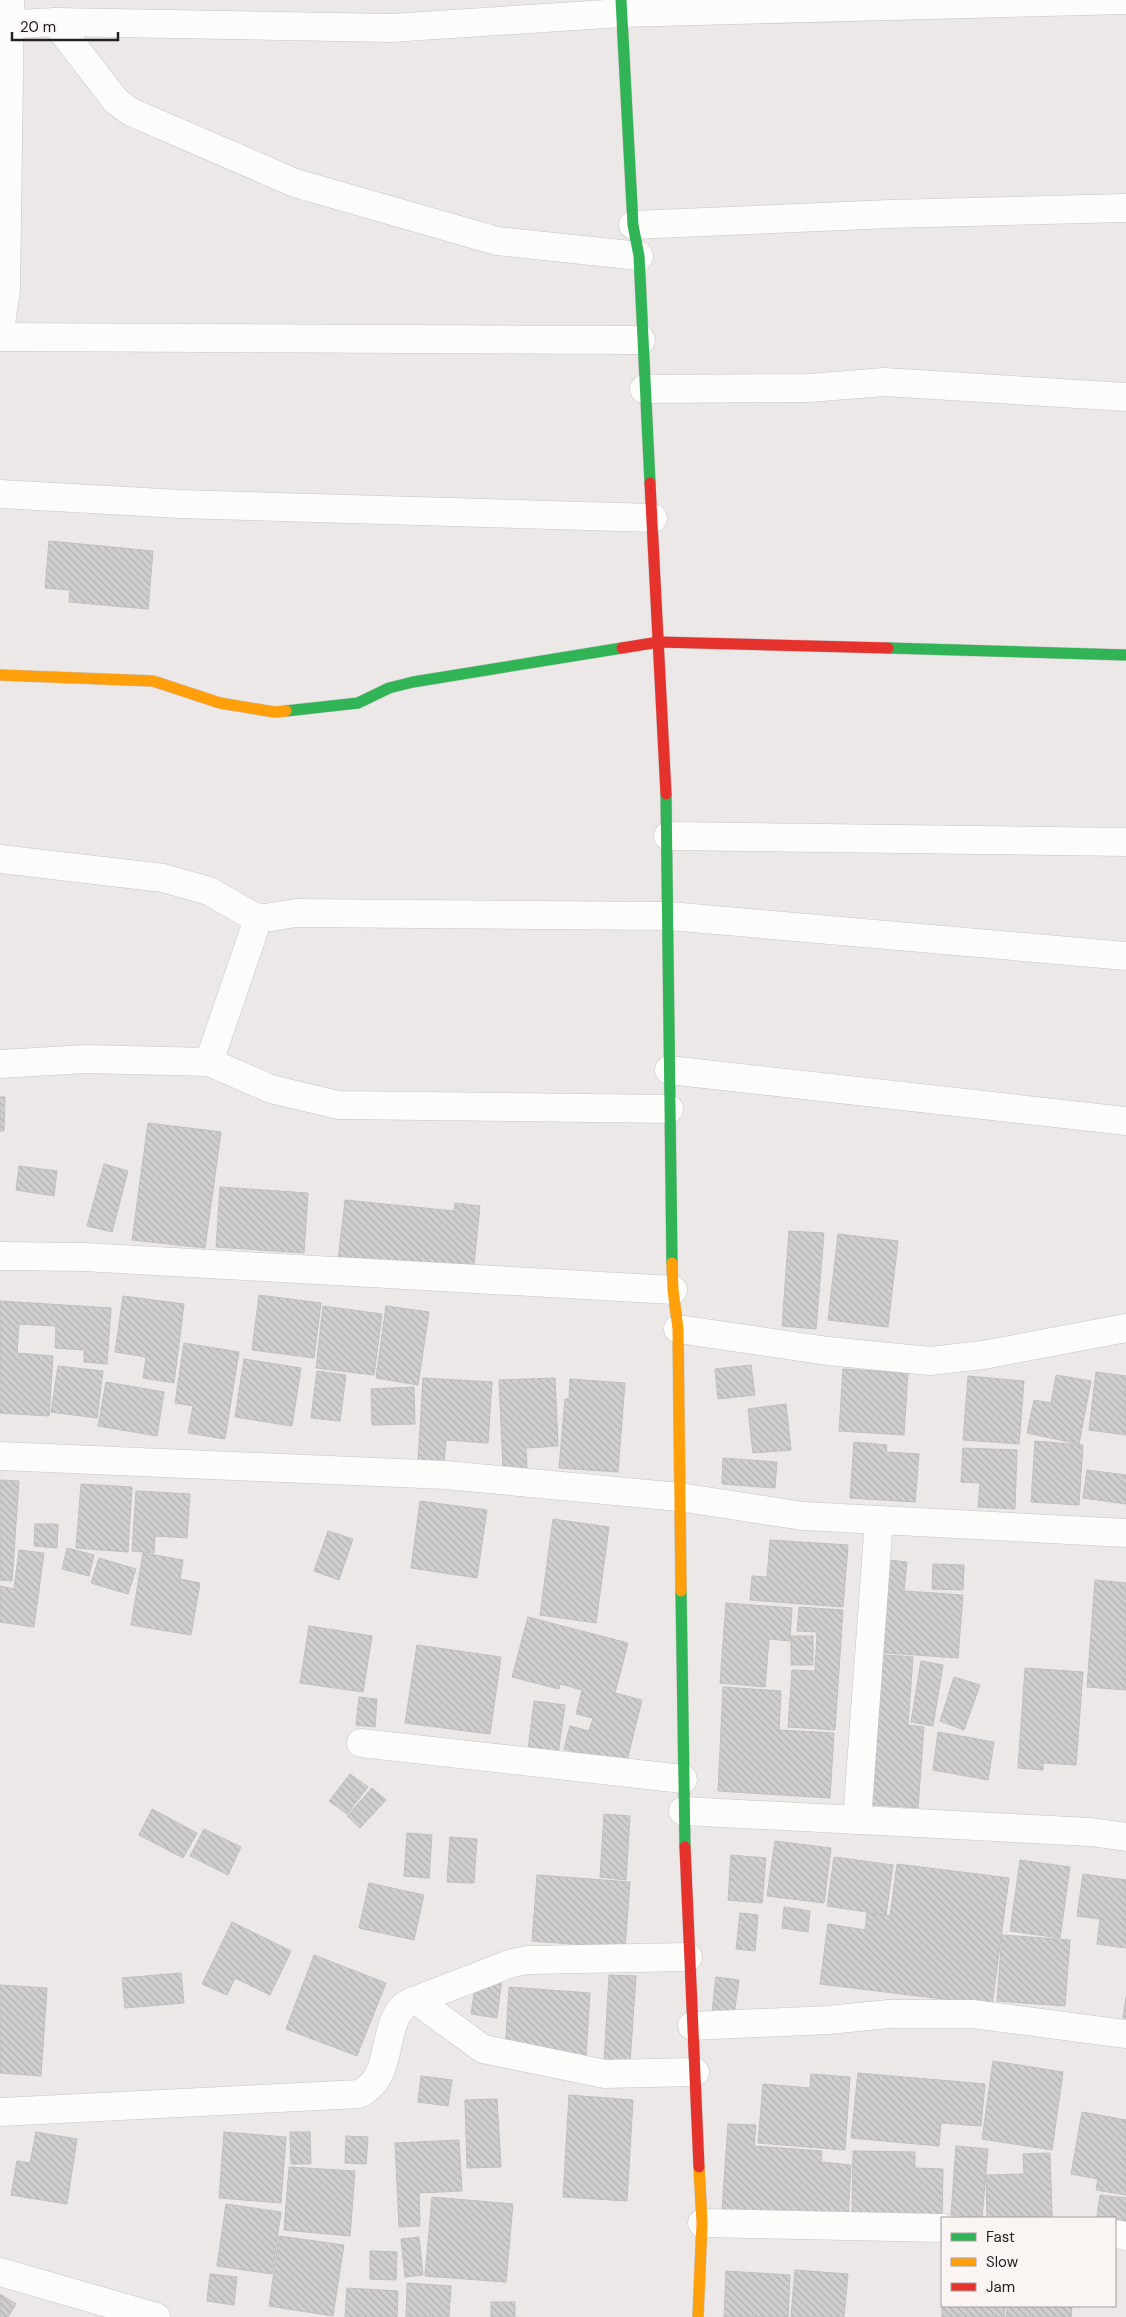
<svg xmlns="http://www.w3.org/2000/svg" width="1126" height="2317" viewBox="0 0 1126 2317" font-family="'DM Sans',sans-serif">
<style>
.building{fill:url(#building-back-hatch);stroke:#c1bfbe}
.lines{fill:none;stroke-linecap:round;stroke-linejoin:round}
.street-casing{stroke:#c8c5c5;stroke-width:29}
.fast-casing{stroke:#c8c5c5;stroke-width:12}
.slow-casing{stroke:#c8c5c5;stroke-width:12}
.jam-casing{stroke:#c8c5c5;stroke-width:12}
.street{stroke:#fcfcfb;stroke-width:28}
.fast{stroke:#30b455;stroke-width:11}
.slow{stroke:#ff9f0a;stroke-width:11}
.jam{stroke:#e5322d;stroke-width:11}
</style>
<defs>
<pattern id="building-back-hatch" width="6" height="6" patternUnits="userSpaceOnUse" patternTransform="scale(1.25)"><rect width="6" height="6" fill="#d0cece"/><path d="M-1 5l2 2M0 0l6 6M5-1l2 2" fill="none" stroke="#b2b1b1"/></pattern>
</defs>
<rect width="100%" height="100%" fill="#ebe8e7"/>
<!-- building -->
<g class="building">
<path d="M49,541L153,551L148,609L69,602L70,590L45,588Z"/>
<path d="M0,1097H5L4,1131H0Z"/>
<path d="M148,1123L221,1132L205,1248L132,1240Z"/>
<path d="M104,1164L128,1171L112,1232L87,1226Z"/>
<path d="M19,1166L57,1171L54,1196L16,1190Z"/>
<path d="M220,1187L308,1193L304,1253L216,1247Z"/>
<path d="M345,1200L454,1211L455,1203L480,1206L473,1274L338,1260Z"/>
<path d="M789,1231L824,1233L816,1329L782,1326Z"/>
<path d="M838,1234L898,1241L888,1327L828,1320Z"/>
<path d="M259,1295L321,1303L314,1358L252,1350Z"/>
<path d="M123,1296L184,1304L174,1383L143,1378L146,1357L115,1352Z"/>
<path d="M0,1301L111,1308L107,1364L84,1362V1350L55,1348L56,1326L19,1324L17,1353L53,1356L49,1416L0,1413Z"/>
<path d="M323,1306L382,1314L374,1375L316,1368Z"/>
<path d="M386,1306L429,1312L418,1385L376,1378Z"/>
<path d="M184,1343L239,1352L225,1439L188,1433L193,1406L175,1403Z"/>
<path d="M244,1359L301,1368L292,1426L235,1417Z"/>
<path d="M751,1365L755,1395L718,1399L715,1369Z"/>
<path d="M58,1366L103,1371L97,1418L51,1412Z"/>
<path d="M843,1369L908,1373L904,1435L839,1431Z"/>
<path d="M317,1371L346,1375L340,1421L311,1418Z"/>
<path d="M1096,1372L1126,1376V1435L1089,1430Z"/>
<path d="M1056,1375L1091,1381L1079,1444L1027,1433L1034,1400L1051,1403Z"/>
<path d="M968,1376L1024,1381L1019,1444L963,1440Z"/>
<path d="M423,1378L492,1382L488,1443L446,1440L444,1463L418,1462Z"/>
<path d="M555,1378L558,1446L526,1448L527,1468L503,1469L499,1380Z"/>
<path d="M570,1379L625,1383L618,1472L559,1468L565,1399H569Z"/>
<path d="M106,1382L164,1392L157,1436L98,1426Z"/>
<path d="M414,1387L415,1424L372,1425L371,1389Z"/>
<path d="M786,1404L791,1450L753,1453L748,1409Z"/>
<path d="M1035,1441L1083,1445L1079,1505L1031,1502Z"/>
<path d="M854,1442L887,1445L886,1452L919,1454L915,1502L850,1498Z"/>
<path d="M963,1448L1017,1450L1015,1509L978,1507L980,1483L961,1482Z"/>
<path d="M723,1458L777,1462L775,1488L722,1484Z"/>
<path d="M1087,1470L1126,1475V1504L1083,1498Z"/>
<path d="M0,1480L19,1481L12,1581L0,1580Z"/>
<path d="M81,1484L132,1487L128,1552L76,1548Z"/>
<path d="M136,1491L190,1494L187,1538L155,1536L154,1553L132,1551Z"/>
<path d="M420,1501L487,1510L477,1578L411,1568Z"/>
<path d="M553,1519L609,1527L596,1623L540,1615Z"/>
<path d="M35,1524H58L57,1548L34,1546Z"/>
<path d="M328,1531L353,1539L339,1580L314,1571Z"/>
<path d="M770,1540L848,1545L843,1607L750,1600L752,1576L767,1577Z"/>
<path d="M67,1548L94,1555L89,1576L62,1569Z"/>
<path d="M19,1550L44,1553L34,1627L0,1622V1586L14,1589Z"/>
<path d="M143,1553L183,1560L180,1579L200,1583L191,1635L131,1625Z"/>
<path d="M99,1558L136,1569L128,1594L91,1583Z"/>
<path d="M880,1559L907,1562L904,1591L963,1595L958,1658L873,1652Z"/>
<path d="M933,1564L964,1565L963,1590L932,1589Z"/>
<path d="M1095,1580L1126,1583V1690L1087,1687Z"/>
<path d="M726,1603L792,1608L790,1641L769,1639L765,1687L720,1683Z"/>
<path d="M799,1607L843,1610L835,1730L788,1727L792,1670L815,1671L817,1632L797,1631Z"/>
<path d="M528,1617L628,1643L615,1693L642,1700L626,1765L564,1749L570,1726L589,1731L593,1718L576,1714L582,1690L560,1684L559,1689L512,1677Z"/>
<path d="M309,1626L372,1636L363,1692L300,1683Z"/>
<rect x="791" y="1636" width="22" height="29"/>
<path d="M417,1645L501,1657L490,1734L405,1723Z"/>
<path d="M875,1654L913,1657L908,1725L924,1727L918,1808L862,1804Z"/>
<path d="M921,1661L943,1665L933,1726L911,1722Z"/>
<path d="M1025,1668L1083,1672L1076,1765L1043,1763V1770L1018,1768Z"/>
<path d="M954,1677L980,1685L964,1730L940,1721Z"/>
<path d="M723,1687L781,1691L779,1730L834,1733L830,1798L718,1791Z"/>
<path d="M359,1697L377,1699L375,1727L356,1725Z"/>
<path d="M534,1701L565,1705L558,1754L528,1750Z"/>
<path d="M938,1732L994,1742L988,1780L933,1770Z"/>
<path d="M350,1774L368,1787L347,1814L329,1801Z"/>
<path d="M372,1788L386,1800L360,1828L347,1816Z"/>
<path d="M152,1809L197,1833L183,1858L139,1835Z"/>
<path d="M604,1814L630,1816L626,1880L600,1877Z"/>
<path d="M204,1829L241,1847L228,1875L190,1856Z"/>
<path d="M407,1833L432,1835L429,1878L404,1876Z"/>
<path d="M450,1837L477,1839L474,1883L447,1882Z"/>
<path d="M775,1841L831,1848L824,1903L767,1896Z"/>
<path d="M731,1855L766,1858L762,1903L728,1900Z"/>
<path d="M834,1857L893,1865L886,1915L827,1906Z"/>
<path d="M1020,1860L1070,1867L1060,1938L1010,1931Z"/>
<path d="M897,1864L1009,1878L992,2005L820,1984L828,1924L865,1930L867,1913L890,1916Z"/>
<path d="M1083,1874L1126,1880V1948L1097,1944L1100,1919L1077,1916Z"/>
<path d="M537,1875L630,1882L625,1948L532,1941Z"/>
<path d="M369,1883L424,1895L414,1940L359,1928Z"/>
<path d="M784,1907L810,1911L808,1932L782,1928Z"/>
<path d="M740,1913L758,1915L755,1951L736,1949Z"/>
<path d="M232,1922L291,1951L270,1995L235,1978L227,1995L202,1984Z"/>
<path d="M1002,1935L1070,1940L1065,2006L997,2001Z"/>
<path d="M314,1955L386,1983L357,2056L286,2029Z"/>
<path d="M181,1973L184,2003L125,2008L122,1978Z"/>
<path d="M477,1974L502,1977L497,2018L471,2014Z"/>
<path d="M609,1975L636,1976L630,2063L604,2062Z"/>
<path d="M716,1977L739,1980L734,2015L712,2012Z"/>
<path d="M0,1985L47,1988L41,2076L0,2073Z"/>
<path d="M509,1987L590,1993L586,2057L505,2052Z"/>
<path d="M1126,1997V2018H1123Z"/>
<path d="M993,2061L1063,2072L1052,2150L982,2139Z"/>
<path d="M858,2073L985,2084L981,2126L941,2123L939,2146L851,2138Z"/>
<path d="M811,2074L850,2077L845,2150L758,2143L763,2084L810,2088Z"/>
<path d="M421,2076L452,2080L448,2106L418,2102Z"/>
<path d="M569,2095L633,2100L627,2201L563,2197Z"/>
<path d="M497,2099L501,2167L467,2168L465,2100Z"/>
<path d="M1082,2112L1126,2120V2195L1096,2190L1098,2179L1071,2174Z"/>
<path d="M728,2124L756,2125L754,2146L822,2151L821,2162L851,2165L848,2219L722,2210Z"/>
<path d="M36,2132L77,2139L67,2204L11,2195L17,2161L30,2163Z"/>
<path d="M224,2132L286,2137L281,2203L219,2198Z"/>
<path d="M290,2132H310L311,2164H291Z"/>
<path d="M346,2136L368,2137L366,2164L345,2163Z"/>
<path d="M459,2140L462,2191L419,2193L420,2226L399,2227L395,2143Z"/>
<path d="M956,2146L988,2149L982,2218L951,2215Z"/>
<path d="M853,2151L915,2152V2168L943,2169L942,2219L852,2217Z"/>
<path d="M1050,2153L1052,2216L987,2218L986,2175L1024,2174L1023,2154Z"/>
<path d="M289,2167L355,2171L350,2236L284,2230Z"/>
<path d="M1100,2195L1126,2198V2221L1097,2217Z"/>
<path d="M432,2197L513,2204L506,2282L425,2276Z"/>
<path d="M226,2204L281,2212L272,2274L217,2266Z"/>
<path d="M279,2236L344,2245L333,2316L269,2306Z"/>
<path d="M419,2237L423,2275L405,2277L401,2239Z"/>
<path d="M370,2251L397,2252L396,2280L370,2279Z"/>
<path d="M795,2270L848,2274L844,2317H791Z"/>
<path d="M726,2271L790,2275L788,2317H724Z"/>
<path d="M210,2274L237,2277L234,2305L207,2301Z"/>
<path d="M407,2283L451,2286L449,2317H406Z"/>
<path d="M347,2288L398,2291L397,2317H345Z"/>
<path d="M0,2294L16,2304L8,2317H0Z"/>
<rect x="491" y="2302" width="24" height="15"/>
<path d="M942,2306H1005L1004,2317H942Z"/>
<path d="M1007,2306H1072L1071,2317H1006Z"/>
</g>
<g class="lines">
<!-- street casing -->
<g class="street-casing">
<g id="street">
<path d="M55,22L116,101L131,112L295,183L497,241L639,256"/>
<path d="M0,25L55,22L391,28L621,13L1126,0"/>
<path d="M633,225L890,214L1126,208"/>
<path d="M0,330L6,290L10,0"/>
<path d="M0,337L641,340"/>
<path d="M644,389L809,388L885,382L1126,397"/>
<path d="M0,494L180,504L653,518"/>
<path d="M668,836L1126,842"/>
<path d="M0,859L163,878L209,891L258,919"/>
<path d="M209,1062L258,919L296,913L669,916L1126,956"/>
<path d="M0,1064L86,1059L209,1062L271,1089L338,1105L669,1109"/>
<path d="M669,1070L1126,1121"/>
<path d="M0,1256L84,1257L673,1290"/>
<path d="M678,1329L828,1351L930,1361L983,1355L1126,1328"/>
<path d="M0,1456L446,1475L679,1497L803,1516L1126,1533"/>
<path d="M361,1743L683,1779"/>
<path d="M683,1811L1090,1832L1126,1837"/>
<path d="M857,1820L879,1520"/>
<path d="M416,2000L483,2049L605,2074L695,2072"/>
<path d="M692,2026L828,2020L889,2014H972L1126,2034"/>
<path d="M0,2112L359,2094C394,2077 381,2032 402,2008C405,2004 411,2002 416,2000L512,1963L528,1960L688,1957"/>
<path d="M702,2223L942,2228"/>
<path d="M1115,2234L1126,2236"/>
<path d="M0,2272L156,2317"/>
</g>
</g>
<!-- fast casing -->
<g class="fast-casing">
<g id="fast">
<path d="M621,0L633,225L639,256L650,483"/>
<path d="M888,648L1126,655"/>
<path d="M286,711L358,703L389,688L413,682L622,648"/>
<path d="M666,794L672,1263"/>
<path d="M681,1591L685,1847"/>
</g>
</g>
<!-- slow casing -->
<g class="slow-casing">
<g id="slow">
<path d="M0,675L153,681L220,703L274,712L286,711"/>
<path d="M672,1263L673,1290L678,1329L681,1591"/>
<path d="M698,2317L702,2223L699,2167"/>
</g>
</g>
<!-- jam casing -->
<g class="jam-casing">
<g id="jam">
<path d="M650,483L666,794"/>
<path d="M622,648L659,642L888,648"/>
<path d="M685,1847L699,2167"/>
</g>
</g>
<!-- street -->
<use href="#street" class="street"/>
<!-- fast -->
<use href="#fast" class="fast"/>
<!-- slow -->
<use href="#slow" class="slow"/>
<!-- jam -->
<use href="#jam" class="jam"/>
</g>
<!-- legend -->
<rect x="941" y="2217" width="175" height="90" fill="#faf4f3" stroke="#a4a09f"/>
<rect x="951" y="2233" width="25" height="8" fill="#30b455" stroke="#a4a09f"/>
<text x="986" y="2242" font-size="15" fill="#232121">Fast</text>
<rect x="951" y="2258" width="25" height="8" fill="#ff9f0a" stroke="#a4a09f"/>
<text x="986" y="2267" font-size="15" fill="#232121">Slow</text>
<rect x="951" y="2283" width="25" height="8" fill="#e5322d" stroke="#a4a09f"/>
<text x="986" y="2292" font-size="15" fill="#232121">Jam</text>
<!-- scale -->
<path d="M12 32v8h106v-8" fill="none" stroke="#232121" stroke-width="2.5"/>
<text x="20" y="32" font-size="15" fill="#232121" stroke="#faf4f3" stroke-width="4" paint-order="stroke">20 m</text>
</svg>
